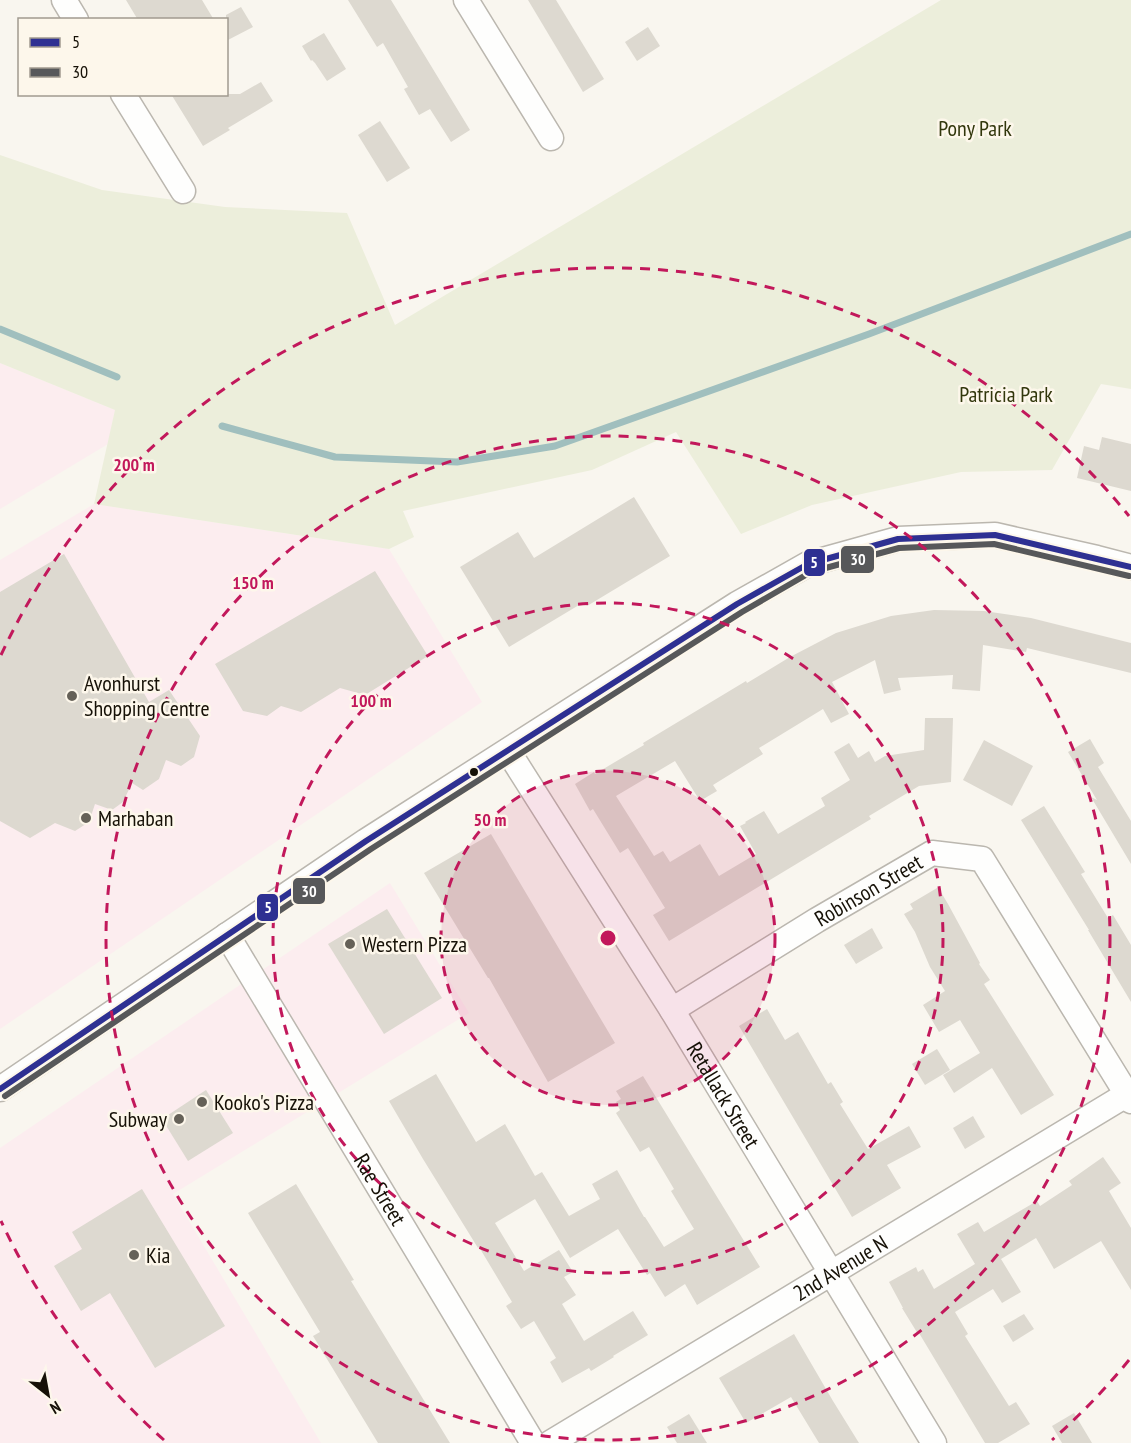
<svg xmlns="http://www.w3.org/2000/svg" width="1131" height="1443" viewBox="0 0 1131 1443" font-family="'PT Sans Narrow',sans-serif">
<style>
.commercial{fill:#fcedef}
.green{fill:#eceedb}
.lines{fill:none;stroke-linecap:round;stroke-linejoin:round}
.stream{stroke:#a0bfbe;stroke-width:7}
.building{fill:#ddd9d0}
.minor-casing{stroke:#bbb7af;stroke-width:27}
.minor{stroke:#fefefd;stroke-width:24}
.bus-1-casing{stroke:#fdf7eb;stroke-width:10}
.bus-2-casing{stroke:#fdf7eb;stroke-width:10}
.bus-1{stroke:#2e3092;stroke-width:6}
.bus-2{stroke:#57585a;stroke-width:6}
.ring{fill:none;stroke:#c2185b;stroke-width:3;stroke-dasharray:10 8}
.poi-dot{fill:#656158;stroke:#fdf7eb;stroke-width:2}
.bus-dot{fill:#161107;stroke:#fdf7eb;stroke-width:2}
.labels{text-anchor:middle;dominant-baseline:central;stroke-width:5;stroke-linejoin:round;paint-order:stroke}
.park-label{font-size:22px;fill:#32370c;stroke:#fdf7eb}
.poi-label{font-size:22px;fill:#161107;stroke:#fdf7eb;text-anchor:start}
.street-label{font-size:22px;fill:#161107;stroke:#fdf7eb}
.centre{fill:#c2185b;stroke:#fdf7eb;stroke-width:3}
.ring-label{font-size:18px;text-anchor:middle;font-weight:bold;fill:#c2185b;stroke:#fdf7eb;stroke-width:5;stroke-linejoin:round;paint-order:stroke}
.line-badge{stroke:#fdf7eb;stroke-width:2}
.badge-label{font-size:16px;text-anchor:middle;font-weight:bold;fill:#fff}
</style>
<rect width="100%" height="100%" fill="#f9f6ef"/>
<!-- commercial -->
<g class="commercial">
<path d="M0,363L115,410L108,444L0,509Z"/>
<path d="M94,504L389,549L482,702L0,1029V560Z"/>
<path d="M390,883L469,1013L173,1194L321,1443H0V1148Z"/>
</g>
<!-- green -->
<path class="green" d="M941,0H1131V389L1101,384L1052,470L961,472L812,505L741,534L676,432L592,470L403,511L414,537L389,549L94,504L115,410L0,363V155L102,190L225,207L347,213L395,325Z"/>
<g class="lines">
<!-- stream -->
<g class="stream">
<path d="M0,329L117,377"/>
<path d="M222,426L335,457L457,462L555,446L869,334L1131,234"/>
</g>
</g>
<!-- building -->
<g class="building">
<path d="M126,0H202L214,20H138Z"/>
<path d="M348,0H391L470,130L451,142L430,109L419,115L404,89L408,87L383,43L377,47Z"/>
<path d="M528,0H556L604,79L583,92Z"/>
<path d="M241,7L253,27L226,41V15Z"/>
<path d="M648,27L660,46L637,61L625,42Z"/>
<path d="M324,33L346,69L327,81L315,63L312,60L311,61L302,46Z"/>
<path d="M261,82L273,101L228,128L230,130L203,146L171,94H240Z"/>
<path d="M380,121L410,168L387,182L358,135Z"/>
<path d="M1102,437L1131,444V491L1077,478L1084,446L1099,450Z"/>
<path d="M634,497L670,556L587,606L584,602L509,647L460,567L518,532L534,558Z"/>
<path d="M64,554L149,702L169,690L200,736L194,757L181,766L166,760L159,779L143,790L132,783L123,802L112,810L95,804L89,822L75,831L55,823L30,838L0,821V592Z"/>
<path d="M375,571L428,656L365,695L340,688L301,712L281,706L267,716L243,711L215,664Z"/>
<path d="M934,610L984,611L1031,618L1131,643V673L1027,648L1026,652L983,645L980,691L952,689L953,675L898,678L901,690L884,694L875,660L832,682L849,714L831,723L823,709L759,748L763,754L713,785L717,791L700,801L675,761L616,796L654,856L663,851L670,862L700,844L719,876L756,854L740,826L746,823L745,822L764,811L778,834L825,806L821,798L850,780L834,752L849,743L858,758L869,751L875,762L885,756L924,750L925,718H953L951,782L919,786L869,816L871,819L669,941L653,915L665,908L628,848L620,853L593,809L590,811L575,784L594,772L595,774L615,762L644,745L643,743L746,681L747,683L790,657L836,633L891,616Z"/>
<path d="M1090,739L1104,763L1098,767L1131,821V864L1091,797L1097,800L1068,752Z"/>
<path d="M984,740L1033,766L1012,806L963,780Z"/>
<path d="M1044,806L1085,872L1081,874L1108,918L1113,915L1131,945V1002L1088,930H1089L1021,820Z"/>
<path d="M491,834L615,1043L548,1082L489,978H488L424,873Z"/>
<path d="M937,888L939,889L948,904L980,963L979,964L990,980L984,984L1054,1095L1021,1115L992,1068L954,1093L943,1075L980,1053L960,1020L939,1032L923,1005L945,991L930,967L915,932L904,914L913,909L910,904Z"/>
<path d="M387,909L442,998L384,1034L328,944Z"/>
<path d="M872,928L883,948L856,964L844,945Z"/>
<path d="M767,1009L785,1040L798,1032L828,1084L831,1082L843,1102L840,1104L868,1149L909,1126L921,1147L887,1165L901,1188L852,1217L739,1026Z"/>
<path d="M937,1049L950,1070L925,1085L912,1064Z"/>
<path d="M436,1074L476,1142L505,1124L535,1176L542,1172L569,1216L600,1199L592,1184L617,1170L644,1217H645L664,1247L694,1229L671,1191L674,1189L649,1147L640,1152L616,1113L620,1110L616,1102L621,1099L616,1091L643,1076L760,1267L697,1305L685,1284L665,1297L650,1273L647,1275L618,1229L570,1258L535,1199L495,1223L524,1271L559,1250L573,1272L564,1277L576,1295L562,1304L584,1341L633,1311L648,1335L613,1356L614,1357L591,1371L589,1368L562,1383L550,1362L556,1358L534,1321L521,1329L506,1306L512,1302L479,1247L478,1248L423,1159L389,1101Z"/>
<path d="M206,1090L233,1133L188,1161L162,1119Z"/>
<path d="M973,1116L985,1137L965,1149L953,1128Z"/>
<path d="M1103,1157L1121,1183L1109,1191L1131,1228V1290L1101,1241L1054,1269L1036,1238L1001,1259L1021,1292L1002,1303L993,1289L955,1312L968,1334L965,1336L1009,1406L1016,1402L1030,1424L998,1443H985L919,1333L918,1334L902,1308H903L889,1282L916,1267L918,1272L923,1269L934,1289L975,1264L957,1234L978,1222L984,1232L1037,1201L1040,1206L1072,1185L1069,1181Z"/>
<path d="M296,1184L354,1280L351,1281L450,1443H378L313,1336L320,1332L248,1213Z"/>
<path d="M142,1189L225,1326L155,1368L110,1293L81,1311L54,1266L82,1249L72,1232Z"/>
<path d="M1024,1314L1034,1329L1013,1342L1003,1326Z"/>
<path d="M794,1334L833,1401L859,1443H819L791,1397L746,1423L719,1378Z"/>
<path d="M1074,1413L1092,1443H1062L1052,1426Z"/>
<path d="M689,1414L707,1443H677L667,1427Z"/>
</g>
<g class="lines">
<!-- minor casing -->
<g class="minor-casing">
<g id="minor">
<path d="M64,0L76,20"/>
<path d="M466,0L551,138"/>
<path d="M123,94L183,191"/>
<path id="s1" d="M508,751L672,1010L934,1443"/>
<path id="s2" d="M227,935L533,1443"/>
<path id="s3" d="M672,1010L817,920L932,853L982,859L1131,1101"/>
<path d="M0,1089L366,841L737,604L808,564L898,539L995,535L1097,558L1131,567"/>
<path id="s4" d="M550,1443L1131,1092"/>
</g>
</g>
<!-- minor -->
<use href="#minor" class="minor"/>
<!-- bus-1 casing -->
<g class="bus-1-casing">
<path id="bus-1" d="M0,1089L366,841L737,604L808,564L898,539L995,535L1131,567"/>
</g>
<!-- bus-2 casing -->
<g class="bus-2-casing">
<path id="bus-2" d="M5,1096L371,849L742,612L811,572L899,548L994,544L1129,576"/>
</g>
<!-- bus-1 -->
<use href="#bus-1" class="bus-1"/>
<!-- bus-2 -->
<use href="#bus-2" class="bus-2"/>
</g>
<!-- distance rings -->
<circle cx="608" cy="938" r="167" fill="#c2185b" fill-opacity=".12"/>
<g class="ring">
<circle cx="608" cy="938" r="167"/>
<circle cx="608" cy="938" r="335"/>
<circle cx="608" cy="938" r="502"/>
<path d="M1129 1360A670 670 0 0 1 1052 1440M164 1440A670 670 0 0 1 1 1221M1 655A670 670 0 0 1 1129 516"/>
</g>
<!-- markers -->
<g class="poi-dot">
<circle cx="72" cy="696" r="6"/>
<circle cx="86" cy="818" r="6"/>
<circle cx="350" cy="944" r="6"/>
<circle cx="202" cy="1102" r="6"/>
<circle cx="179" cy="1119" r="6"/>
<circle cx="134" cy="1255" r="6"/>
</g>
<circle class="bus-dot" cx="474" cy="772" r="5"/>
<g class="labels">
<!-- park labels -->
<g class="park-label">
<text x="975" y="128">Pony Park</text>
<text x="1006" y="394">Patricia Park</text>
</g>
<!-- poi labels -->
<g class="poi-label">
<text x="84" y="683">Avonhurst<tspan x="84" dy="25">Shopping Centre</tspan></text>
<text x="98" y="818">Marhaban</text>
<text x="362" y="944">Western Pizza</text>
<text x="214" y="1102">Kooko's Pizza</text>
<text x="167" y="1119" text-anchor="end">Subway</text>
<text x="146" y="1255">Kia</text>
</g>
<!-- street labels -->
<g class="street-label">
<text stroke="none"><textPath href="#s3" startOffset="230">Robinson Street</textPath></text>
<text stroke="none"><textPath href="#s1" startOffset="406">Retallack Street</textPath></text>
<text stroke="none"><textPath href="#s2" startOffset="297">Rae Street</textPath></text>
<text stroke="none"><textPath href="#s4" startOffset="339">2nd Avenue N</textPath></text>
</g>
</g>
<circle cx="608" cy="938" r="9" class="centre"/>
<g class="ring-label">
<text x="134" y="471">200 m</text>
<text x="253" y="589">150 m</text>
<text x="371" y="707">100 m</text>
<text x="490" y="826">50 m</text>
</g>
<g class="line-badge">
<rect x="840" y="545" width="35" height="29" rx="6" fill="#57585a"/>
<rect x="803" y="548" width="23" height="29" rx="6" fill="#2e3092"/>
<rect x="292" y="877" width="34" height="28" rx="6" fill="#57585a"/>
<rect x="256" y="893" width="23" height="29" rx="6" fill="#2e3092"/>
</g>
<g class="badge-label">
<text x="858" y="565">30</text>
<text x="814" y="568">5</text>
<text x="309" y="897">30</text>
<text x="268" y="913">5</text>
</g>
<!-- legend -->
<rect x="18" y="18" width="210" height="78" fill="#fdf7eb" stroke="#a19b90" stroke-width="1.5"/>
<rect x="30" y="38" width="30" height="9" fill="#2e3092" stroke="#a19b90" stroke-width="1.5"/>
<text x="72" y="48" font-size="18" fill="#161107">5</text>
<rect x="30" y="68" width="30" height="9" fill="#57585a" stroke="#a19b90" stroke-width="1.5"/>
<text x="72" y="78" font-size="18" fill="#161107">30</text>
<!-- north arrow -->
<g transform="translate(48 1395) rotate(149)" stroke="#fdf7eb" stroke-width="4.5" paint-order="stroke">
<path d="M0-4.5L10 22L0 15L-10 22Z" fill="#161107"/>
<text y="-9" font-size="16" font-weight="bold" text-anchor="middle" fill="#161107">N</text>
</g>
</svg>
